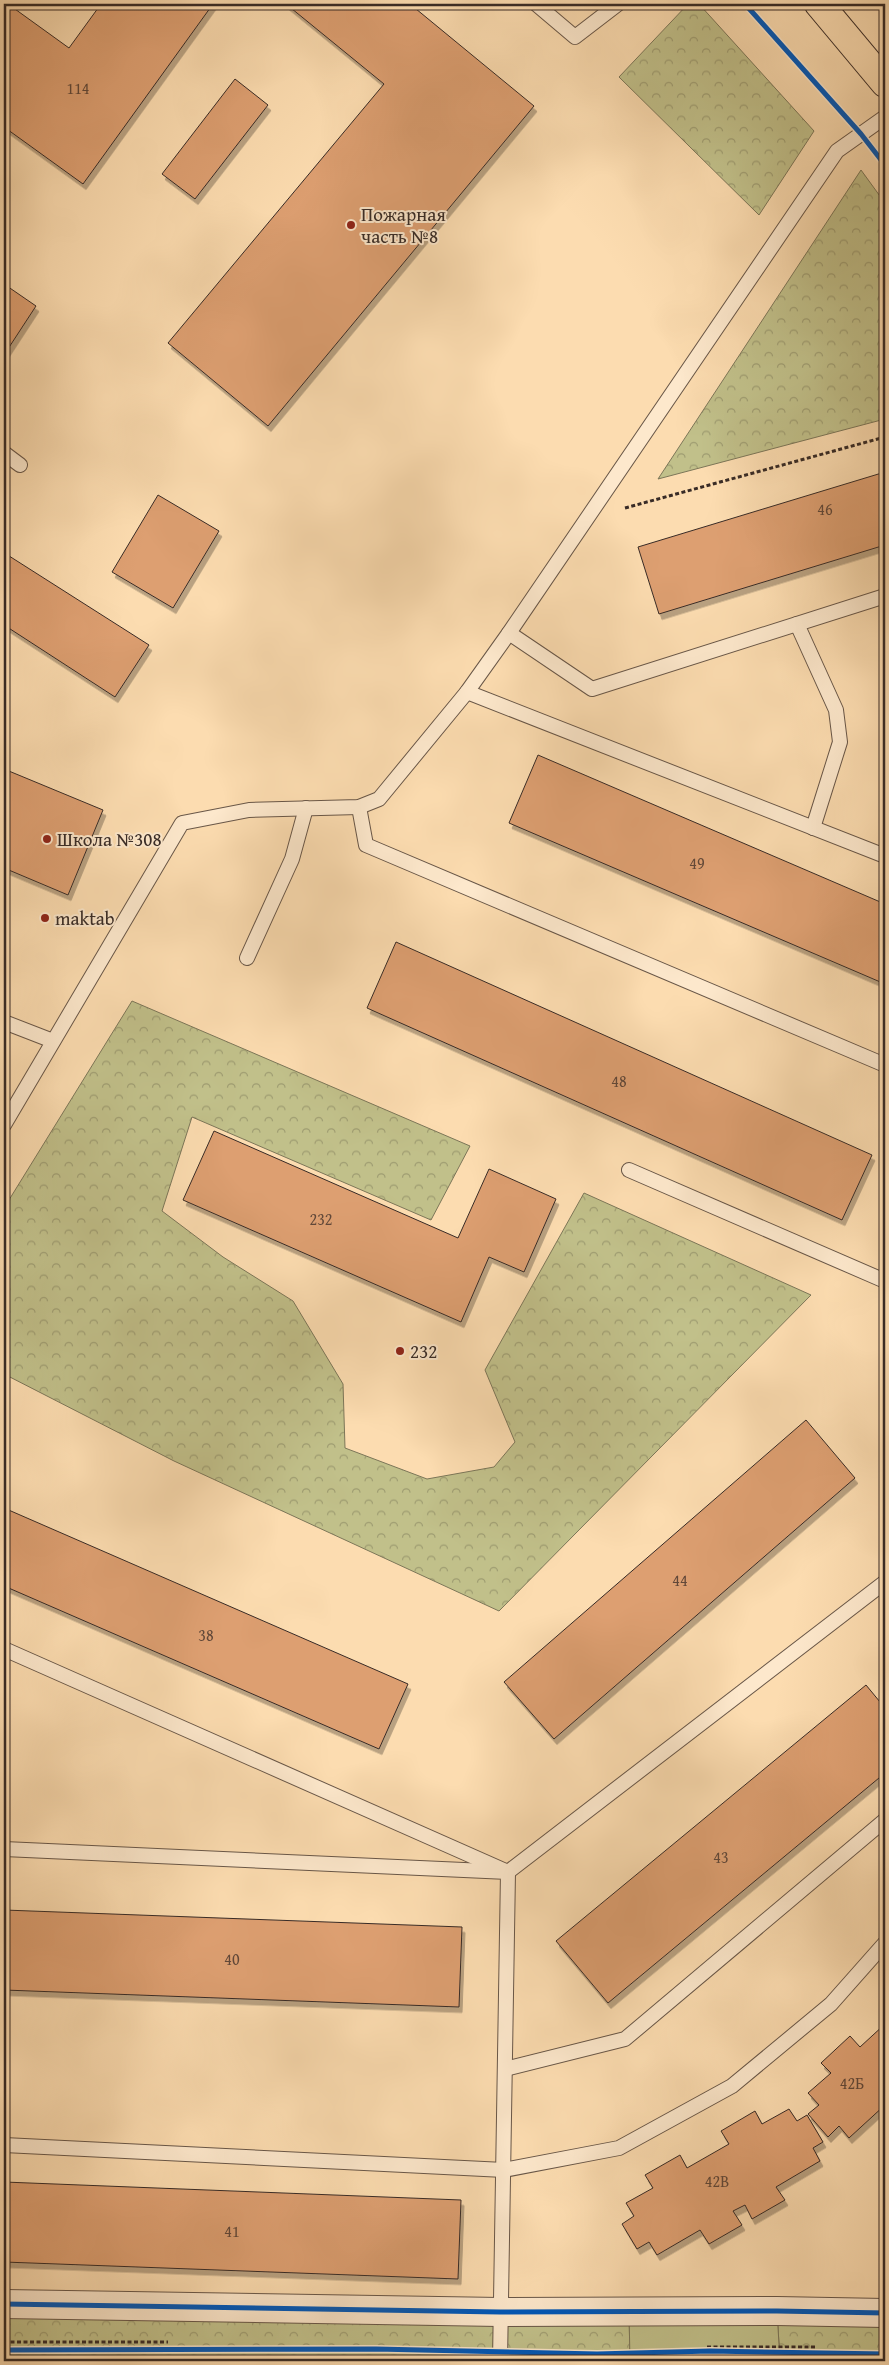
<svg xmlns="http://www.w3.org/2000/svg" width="889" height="2365" viewBox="0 0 889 2365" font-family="'Gentium Book Plus',serif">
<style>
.forest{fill:url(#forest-crowns);stroke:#7c7658}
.garden{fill:#c1c08a;stroke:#7c7658}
.building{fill:#dd9f71;stroke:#382b26;filter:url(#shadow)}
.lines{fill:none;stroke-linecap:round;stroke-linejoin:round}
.service-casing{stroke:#695748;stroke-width:16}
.minor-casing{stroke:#695748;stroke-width:30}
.trunk-casing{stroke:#382b26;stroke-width:30}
.path{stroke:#382b26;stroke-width:3;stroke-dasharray:4 2.5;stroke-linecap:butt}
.service{stroke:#fde8cc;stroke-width:14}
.minor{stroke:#fde8cc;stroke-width:28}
.trunk{stroke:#fcdcb0;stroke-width:28}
.cycleway-casing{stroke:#fde8cc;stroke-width:8}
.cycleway{stroke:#0057b8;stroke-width:5}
.poi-dot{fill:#8f2418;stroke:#fde8cc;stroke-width:2}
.labels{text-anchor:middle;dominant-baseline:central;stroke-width:4;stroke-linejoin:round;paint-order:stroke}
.number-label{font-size:16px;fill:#614839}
.poi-label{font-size:19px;fill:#382b26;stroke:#fde8cc;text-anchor:start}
</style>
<defs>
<pattern id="forest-crowns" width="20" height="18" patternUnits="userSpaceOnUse" patternTransform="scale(1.25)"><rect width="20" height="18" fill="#c1c08a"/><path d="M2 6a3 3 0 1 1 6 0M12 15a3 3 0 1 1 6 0" fill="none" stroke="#9e9c71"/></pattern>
<filter id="shadow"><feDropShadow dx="3" dy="5.5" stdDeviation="0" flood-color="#0004"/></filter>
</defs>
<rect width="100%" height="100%" fill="#fcdcb0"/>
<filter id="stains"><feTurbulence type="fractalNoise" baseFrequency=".004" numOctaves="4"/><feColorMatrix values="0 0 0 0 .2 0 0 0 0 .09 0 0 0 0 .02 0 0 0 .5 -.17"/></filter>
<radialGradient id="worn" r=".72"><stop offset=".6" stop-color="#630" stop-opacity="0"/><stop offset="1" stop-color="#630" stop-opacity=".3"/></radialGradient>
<!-- forest -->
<g class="forest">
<path d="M688,4H699L814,131L759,215L619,77Z"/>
<path d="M861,170L885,203V419L658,479Z"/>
<path d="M132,1001L470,1146L431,1220L192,1117L162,1211L223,1257L293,1301L343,1384L345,1448L427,1479L494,1467L515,1442L485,1370L584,1193L811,1295L499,1611L174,1461L4,1374V1208Z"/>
<path d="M4,2304L629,2311L630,2361H4Z"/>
<path d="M777,2311L885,2313V2361H780Z"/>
</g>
<!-- garden -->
<path class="garden" d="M629,2311H777L780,2361H630Z"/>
<!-- building -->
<g class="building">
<path d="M4,4H8L69,48L101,4H213L83,184L4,127Z"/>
<path d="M286,4H410L534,106L268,426L168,343L384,84Z"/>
<path d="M235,79L268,105L195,199L162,174Z"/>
<path d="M4,284L36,306L4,355Z"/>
<path d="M885,472V545L659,614L638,547Z"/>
<path d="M158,495L219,531L173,608L112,572Z"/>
<path d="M6,554L149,645L115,697L4,625V558Z"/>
<path d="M538,755L885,904V984L509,823Z"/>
<path d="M4,769L103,810L68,895L4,868Z"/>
<path d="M396,942L872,1155L842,1220L367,1008Z"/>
<path d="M214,1131L458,1238L489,1169L556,1199L524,1272L489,1257L461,1322L183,1200Z"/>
<path d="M806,1420L855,1478L554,1739L504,1682Z"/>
<path d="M4,1508L408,1684L379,1749L4,1586Z"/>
<path d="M866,1685L885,1708V1773L608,2003L556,1941Z"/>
<path d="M4,1910L462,1927L459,2007L4,1990Z"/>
<path d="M885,2024V2105L849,2138L839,2126L828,2137L808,2114L819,2105L808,2093L831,2073L821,2063L850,2036L860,2047Z"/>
<path d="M789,2109L797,2121L807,2115L823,2142L813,2148L820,2161L776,2187L785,2200L752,2219L745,2205L733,2211L742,2225L709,2244L700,2230L657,2255L649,2242L637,2249L622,2224L634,2216L626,2203L653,2188L645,2175L680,2155L687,2168L729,2144L721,2131L755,2111L762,2124Z"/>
<path d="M4,2182L461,2200L458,2279L4,2262Z"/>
</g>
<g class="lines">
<!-- service casing -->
<g class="service-casing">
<g id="service">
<path d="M536,4L575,37L618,4"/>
<path d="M4,453L20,465"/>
<path d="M797,624L836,710L840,742L813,828"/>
<path d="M509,633L592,689L885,596"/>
<path d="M467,692L885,856"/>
<path d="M359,807L366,845L885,1065"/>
<path d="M247,958L292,859L306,808"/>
<path d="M4,1022L53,1041"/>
<path d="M4,1125L182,823L249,810L359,807L379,799L467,692L509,633L837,151L885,117"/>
<path d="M629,1170L885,1281"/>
<path d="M4,1649L508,1872L885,1582"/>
<path d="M4,1849L508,1872L500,2361"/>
<path d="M505,2069L625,2039L885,1820"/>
<path d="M4,2145L504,2170L619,2148L732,2086L831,2004L885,1943"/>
</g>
</g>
<!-- minor casing -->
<g class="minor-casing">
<path id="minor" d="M4,2304L500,2312L777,2311L885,2313"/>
</g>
<!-- trunk casing -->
<g class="trunk-casing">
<path id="trunk" d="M819,4L885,83"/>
</g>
<!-- path -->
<g class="path">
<path d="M745,4L844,115"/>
<path d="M877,155L885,165"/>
<path d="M625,508L885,437"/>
<path d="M4,2342H168"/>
<path d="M707,2347H816"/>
</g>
<!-- service -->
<use href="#service" class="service"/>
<!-- minor -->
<use href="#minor" class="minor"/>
<!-- trunk -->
<use href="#trunk" class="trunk"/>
<!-- cycleway casing -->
<g class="cycleway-casing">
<g id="cycleway">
<path d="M745,4L861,134L885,165"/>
<path d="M4,2304L500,2312L777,2311L885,2313"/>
<path d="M4,2350L376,2349L597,2354L710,2351L885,2354"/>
</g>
</g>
<!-- cycleway -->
<use href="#cycleway" class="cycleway"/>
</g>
<!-- markers -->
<g class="poi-dot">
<circle cx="351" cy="225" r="5"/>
<circle cx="47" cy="839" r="5"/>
<circle cx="45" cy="918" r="5"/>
<circle cx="400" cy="1351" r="5"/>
</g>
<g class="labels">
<!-- number labels -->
<g class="number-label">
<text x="78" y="88">114</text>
<text x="825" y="509">46</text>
<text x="697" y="863">49</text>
<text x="619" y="1081">48</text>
<text x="321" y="1219">232</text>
<text x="680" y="1580">44</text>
<text x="206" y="1635">38</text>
<text x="721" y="1857">43</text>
<text x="232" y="1959">40</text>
<text x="852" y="2083">42Б</text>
<text x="717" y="2181">42В</text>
<text x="232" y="2231">41</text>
</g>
<!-- poi labels -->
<g class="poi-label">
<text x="361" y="214">Пожарная<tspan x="361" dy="22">часть №8</tspan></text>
<text x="57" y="839">Школа №308</text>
<text x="55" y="918">maktab</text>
<text x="410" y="1351">232</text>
</g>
</g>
<!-- margin -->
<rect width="889" height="2365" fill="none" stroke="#fcdcb0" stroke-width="20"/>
<rect x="5" y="5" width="879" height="2355" fill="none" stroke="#382b26" stroke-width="2.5"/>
<rect x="10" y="10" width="869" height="2345" fill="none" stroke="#382b26"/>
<rect width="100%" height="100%" filter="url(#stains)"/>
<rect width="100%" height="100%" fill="url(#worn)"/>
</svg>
